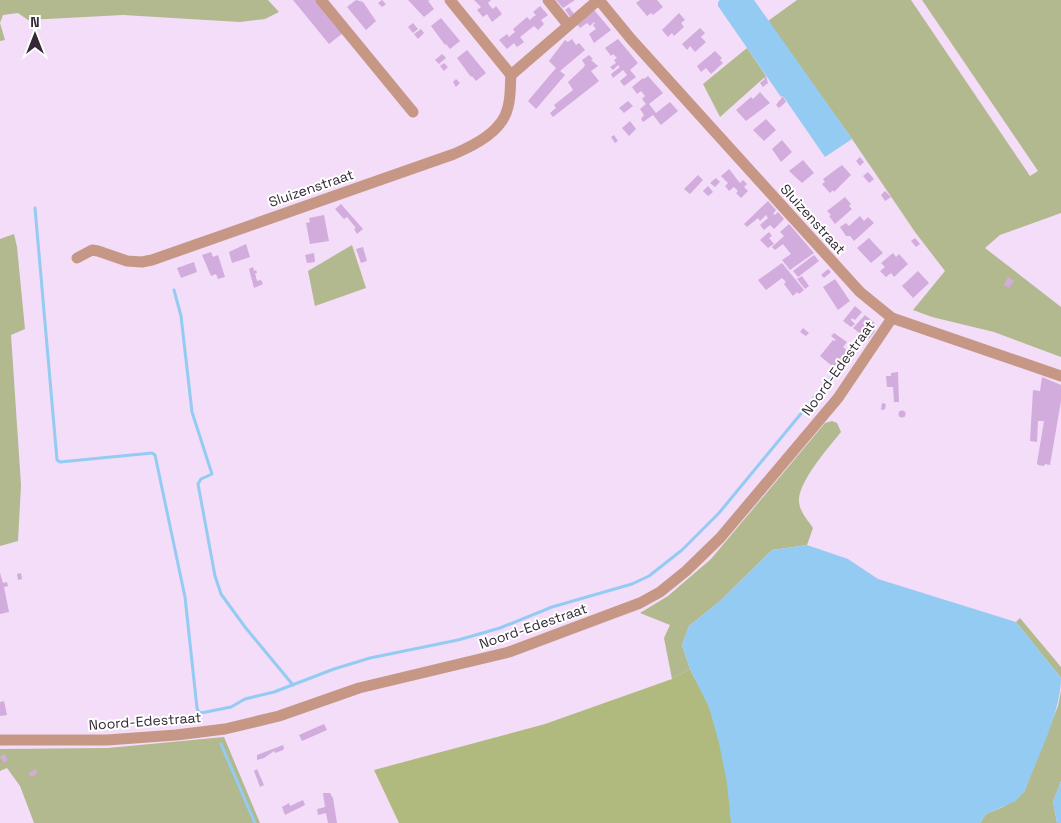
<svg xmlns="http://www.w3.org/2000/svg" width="1061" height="823" viewBox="0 0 1061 823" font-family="'Space Grotesk',sans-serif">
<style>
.green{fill:#b2b98e}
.forest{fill:#b0ba7f}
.water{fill:#94cbf2}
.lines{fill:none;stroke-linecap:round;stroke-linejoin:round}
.stream{stroke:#94cbf2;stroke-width:3}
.building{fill:#d2acdc}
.minor{stroke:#c79786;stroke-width:11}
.labels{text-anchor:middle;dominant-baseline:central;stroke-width:4;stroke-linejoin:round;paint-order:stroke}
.street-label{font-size:14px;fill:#332a35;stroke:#fff}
</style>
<rect width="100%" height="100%" fill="#f3ddf9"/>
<!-- green -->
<g class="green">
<path d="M0,0H268L279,12L265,19L240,22L123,15L28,20L18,13L3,15L0,23L5,40L0,41Z"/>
<path d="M797,0H911L1030,176L1038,171L922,0H1061V213L1000,235L985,248L1061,307V357L994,332L932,317L913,310L945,271L915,232L852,139L768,21Z"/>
<path d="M747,48L766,76L720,117L703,84Z"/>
<path d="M14,234L17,247L25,329L11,335L21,485L18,541L0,546V239Z"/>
<path d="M352,245L366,288L315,306L308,271Z"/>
<path d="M832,421L837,423L841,432C829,447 799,481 799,500C799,511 807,519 813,528L807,545L772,550L719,602L689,626L682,645L690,669L672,679L664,638L670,625L640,613L668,596L711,559L825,423Z"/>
<path d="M1020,618L1061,667V689V678L1016,622Z"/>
<path d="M1061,691V781L1053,802L1057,823H980L986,814L1003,807L1024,792L1058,706Z"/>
<path d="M224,737L260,823H34L20,786L7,768L0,771V749L108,748Z"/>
</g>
<!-- forest -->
<path class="forest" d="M690,669C696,682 704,694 709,707C722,741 731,787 731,823H399L374,770L545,724L672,679Z"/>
<!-- water -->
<g class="water">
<path d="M720,0H754L852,139L825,157L783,96L781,97L718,6V2Z"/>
<path d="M807,545L848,559L878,579L1016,622L1061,678C1061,712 1037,759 1024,792L1016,801L986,814L980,823H731L727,783L719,743L709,707L690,669L682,645L689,626L719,602L772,550Z"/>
<path d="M1061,781V823H1057L1053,802Z"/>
</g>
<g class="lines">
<!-- stream -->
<g class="stream">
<path d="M35,208L57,460L60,462L152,453L155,455L185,597L197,708L198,711L201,713L231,707L245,699L274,692L334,669L370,658L458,640L500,628L552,607L632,584L649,576L682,550L719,513L832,376"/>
<path d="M174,290L181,316L192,412L212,474L201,479L198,484L215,576L221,594L245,627L293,685"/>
<path d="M221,744L255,823"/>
</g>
</g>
<!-- building -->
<g class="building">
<path d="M293,0H316L343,33L329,44Z"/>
<path d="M356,0L363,2L376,21L366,30L347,7Z"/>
<path d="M382,0L386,4L382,7L378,3Z"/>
<path d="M408,0H430L428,1L434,9L424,17Z"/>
<path d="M474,0H491L488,3L490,6L493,9L496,6L502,14L492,22L487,14L483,17L477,10L481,7Z"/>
<path d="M556,0H575L563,8Z"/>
<path d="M640,0H657L663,7L653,15L651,13L647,16L636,3Z"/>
<path d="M540,6L548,15L541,20L544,24L538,30L534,26L520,37L524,42L517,47L514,43L507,49L499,40L507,34L509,37L515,32L513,29L527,17L530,20L533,17L536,15L533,12Z"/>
<path d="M569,7L574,14L570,17L565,10Z"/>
<path d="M594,10L611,30L594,43L589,34L596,29L593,25L595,23L594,22L590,26L587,23L580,28L577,24Z"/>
<path d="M679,13L685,20L681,23L684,27L674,36L672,33L668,37L662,30Z"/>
<path d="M441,18L460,41L450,49L446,44L445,45L431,26Z"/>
<path d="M413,23L418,29L413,33L408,27Z"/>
<path d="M700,28L705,33L701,37L706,42L695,52L690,46L687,50L682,44Z"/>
<path d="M421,29L424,33L418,39L414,34Z"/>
<path d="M572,39L576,45L579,43L585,50L560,71L565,75L536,109L528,101L556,68L549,61L565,40L568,42Z"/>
<path d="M618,39L638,63L630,70L636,77L624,86L620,81L627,75L623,70L613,78L611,74L620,67L618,65L613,70L610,67L616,63L614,60L617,58L613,54L611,56L605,48Z"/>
<path d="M467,50L486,73L476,81L472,76L471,77L457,58Z"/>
<path d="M715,51L722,58L720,60L723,63L711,74L706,68L701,72L697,66Z"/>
<path d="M442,54L446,58L439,64L435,60Z"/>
<path d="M589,55L593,59L591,60L598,66L591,71L599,81L553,117L550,113L556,108L554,105L573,90L568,82L583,68L585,65L582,60Z"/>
<path d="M444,63L448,67L444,71L440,66Z"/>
<path d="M648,76L663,93L649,104L656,113L670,102L678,111L661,125L653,115L643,122L641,119L644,115L640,109L646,104L642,99L645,96L641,91L637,94L632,87L643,78L644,79Z"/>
<path d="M766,76L768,83L763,87L760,83L765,79L763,78Z"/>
<path d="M456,79L460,83L456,87L453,82Z"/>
<path d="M760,92L770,103L746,121L736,110L751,97L753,99Z"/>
<path d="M783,96L786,102L779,108L776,105Z"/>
<path d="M628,101L633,106L624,113L619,108Z"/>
<path d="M766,119L776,130L764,141L753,130Z"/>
<path d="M630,121L636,129L629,136L622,128Z"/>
<path d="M614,135L618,141L615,143L611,137Z"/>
<path d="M782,140L792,152L781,162L772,149Z"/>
<path d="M860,157L864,162L860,166L856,161Z"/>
<path d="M803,160L814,173L802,183L789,171Z"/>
<path d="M842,165L851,175L834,192L833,190L830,193L822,184L825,182L823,179Z"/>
<path d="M729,169L740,183L743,180L747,184L744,187L748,191L741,198L736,193L738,191L734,187L729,191L725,186L728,183L721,176Z"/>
<path d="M868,172L874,179L869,183L863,176Z"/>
<path d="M698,175L703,180L690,194L684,189Z"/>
<path d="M716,178L720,182L715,187L710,183Z"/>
<path d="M708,186L713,192L708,196L703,191Z"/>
<path d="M885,191L891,197L885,201L881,195Z"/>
<path d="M845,197L851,204L849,206L852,209L835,224L829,216L831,215L827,211Z"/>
<path d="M768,201L776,210L773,214L775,215L778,212L784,219L774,229L770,225L764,230L760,225L768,218L766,215L760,221L758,218L747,227L744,224Z"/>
<path d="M341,204L363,229L357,234L354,229L356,228L351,222L347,217L344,219L335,209Z"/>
<path d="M324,215L329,241L310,244L306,223L310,222L309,218Z"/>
<path d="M860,216L864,221L868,217L874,223L854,241L850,236H846L840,227L846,223L849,226Z"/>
<path d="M789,224L814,253L790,270L782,260L791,254L783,244L775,250L772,247L784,236L780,232Z"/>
<path d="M769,232L772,236L769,238L774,244L768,248L760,240Z"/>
<path d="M869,238L883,253L871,263L857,248Z"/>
<path d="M915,238L920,244L916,247L911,241Z"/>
<path d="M246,244L250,257L232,263L229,252Z"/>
<path d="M363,247L367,261L361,263L356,249Z"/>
<path d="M211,252L213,257L218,255L225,277L218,279L216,274L211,276L202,255Z"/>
<path d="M314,253L315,262L307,263L305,255Z"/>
<path d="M893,253L896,257L899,254L908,264L894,277L891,273L886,277L880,271L885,267L881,263Z"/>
<path d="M814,255L819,261L798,277L793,271Z"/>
<path d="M194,262L197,272L181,278L177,268Z"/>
<path d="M782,263L804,290L799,294L797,292L793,296L784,284L786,282L782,278L766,290L758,280Z"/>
<path d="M253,267L254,271L256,270L257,273H255L257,281L261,280L263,284L254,288L249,269Z"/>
<path d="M828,269L831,272L824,278L821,275Z"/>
<path d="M918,271L929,283L913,298L902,286Z"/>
<path d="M802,276L809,286L805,289L797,279Z"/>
<path d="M1008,277L1014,281L1009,288L1004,285Z"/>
<path d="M835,279L850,301L838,310L823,287Z"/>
<path d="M855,306L862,312L855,320L852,318L851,320L855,324L851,327L843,321Z"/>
<path d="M865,315L877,325L873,329L871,327L863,336L853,328Z"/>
<path d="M803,328L809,333L806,336L800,332Z"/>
<path d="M872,328L875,331L869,339L865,336Z"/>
<path d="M834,333L847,342L843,347L848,351L841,362L843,364L837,370L820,356L833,340L834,341L836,340L831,336Z"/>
<path d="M898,372L899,402H894L893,387H887L886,376H891V373Z"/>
<path d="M1042,377L1061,385V401L1050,465L1045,464L1044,466L1038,465L1037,463L1044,421H1038L1037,442L1030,441L1033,390L1040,391Z"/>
<path d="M882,403L886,404L885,409L883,410H881Z"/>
<circle cx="902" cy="414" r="3.5"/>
<path d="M0,573L3,583L7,582L8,586L4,587L9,612L0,614Z"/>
<path d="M21,573L22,579L18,580L17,574Z"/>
<path d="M4,701L7,715L0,716V702Z"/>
<path d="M324,724L327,730L302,741L299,735Z"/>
<path d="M283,745L284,748L283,750L275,753L274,751L264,758L257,760V755Z"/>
<path d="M4,754L8,760L4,763L0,757Z"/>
<path d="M36,769L37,773L31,777L29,773Z"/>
<path d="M257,769L264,785L260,787L254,771Z"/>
<path d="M323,793H330L333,798L337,823H328L326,813L318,815L317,809L325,807Z"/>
<path d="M303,800L305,805L285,815L282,807L289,803L290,806Z"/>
</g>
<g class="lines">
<!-- minor -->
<g class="minor">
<path d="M321,0L413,112"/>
<path d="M450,0L511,75"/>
<path d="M548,0L568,25"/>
<path d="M599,0L631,39L860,292L892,318L1061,376"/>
<path d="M511,75L598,0"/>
<path d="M77,258L92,250L98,251L127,261L142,262L152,260L454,154C475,145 503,131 508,107C511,96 510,85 511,75"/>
<path d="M0,740H107L176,735L225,729L279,716L359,688L509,652L640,603L660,592L686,571L720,538L838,398L892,318"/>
</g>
</g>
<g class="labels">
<!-- street labels -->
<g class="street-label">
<text transform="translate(311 188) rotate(-19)">Sluizenstraat</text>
<text transform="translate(813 219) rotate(48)">Sluizenstraat</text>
<text transform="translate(838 368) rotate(-54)">Noord-Edestraat</text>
<text transform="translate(533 626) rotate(-19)">Noord-Edestraat</text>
<text transform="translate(145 721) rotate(-4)">Noord-Edestraat</text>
</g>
</g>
<!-- north arrow -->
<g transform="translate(35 35)" stroke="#ffffff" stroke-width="4" paint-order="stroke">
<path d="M0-4L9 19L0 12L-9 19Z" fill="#332a35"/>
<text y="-8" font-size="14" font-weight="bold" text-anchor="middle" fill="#332a35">N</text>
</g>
</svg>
